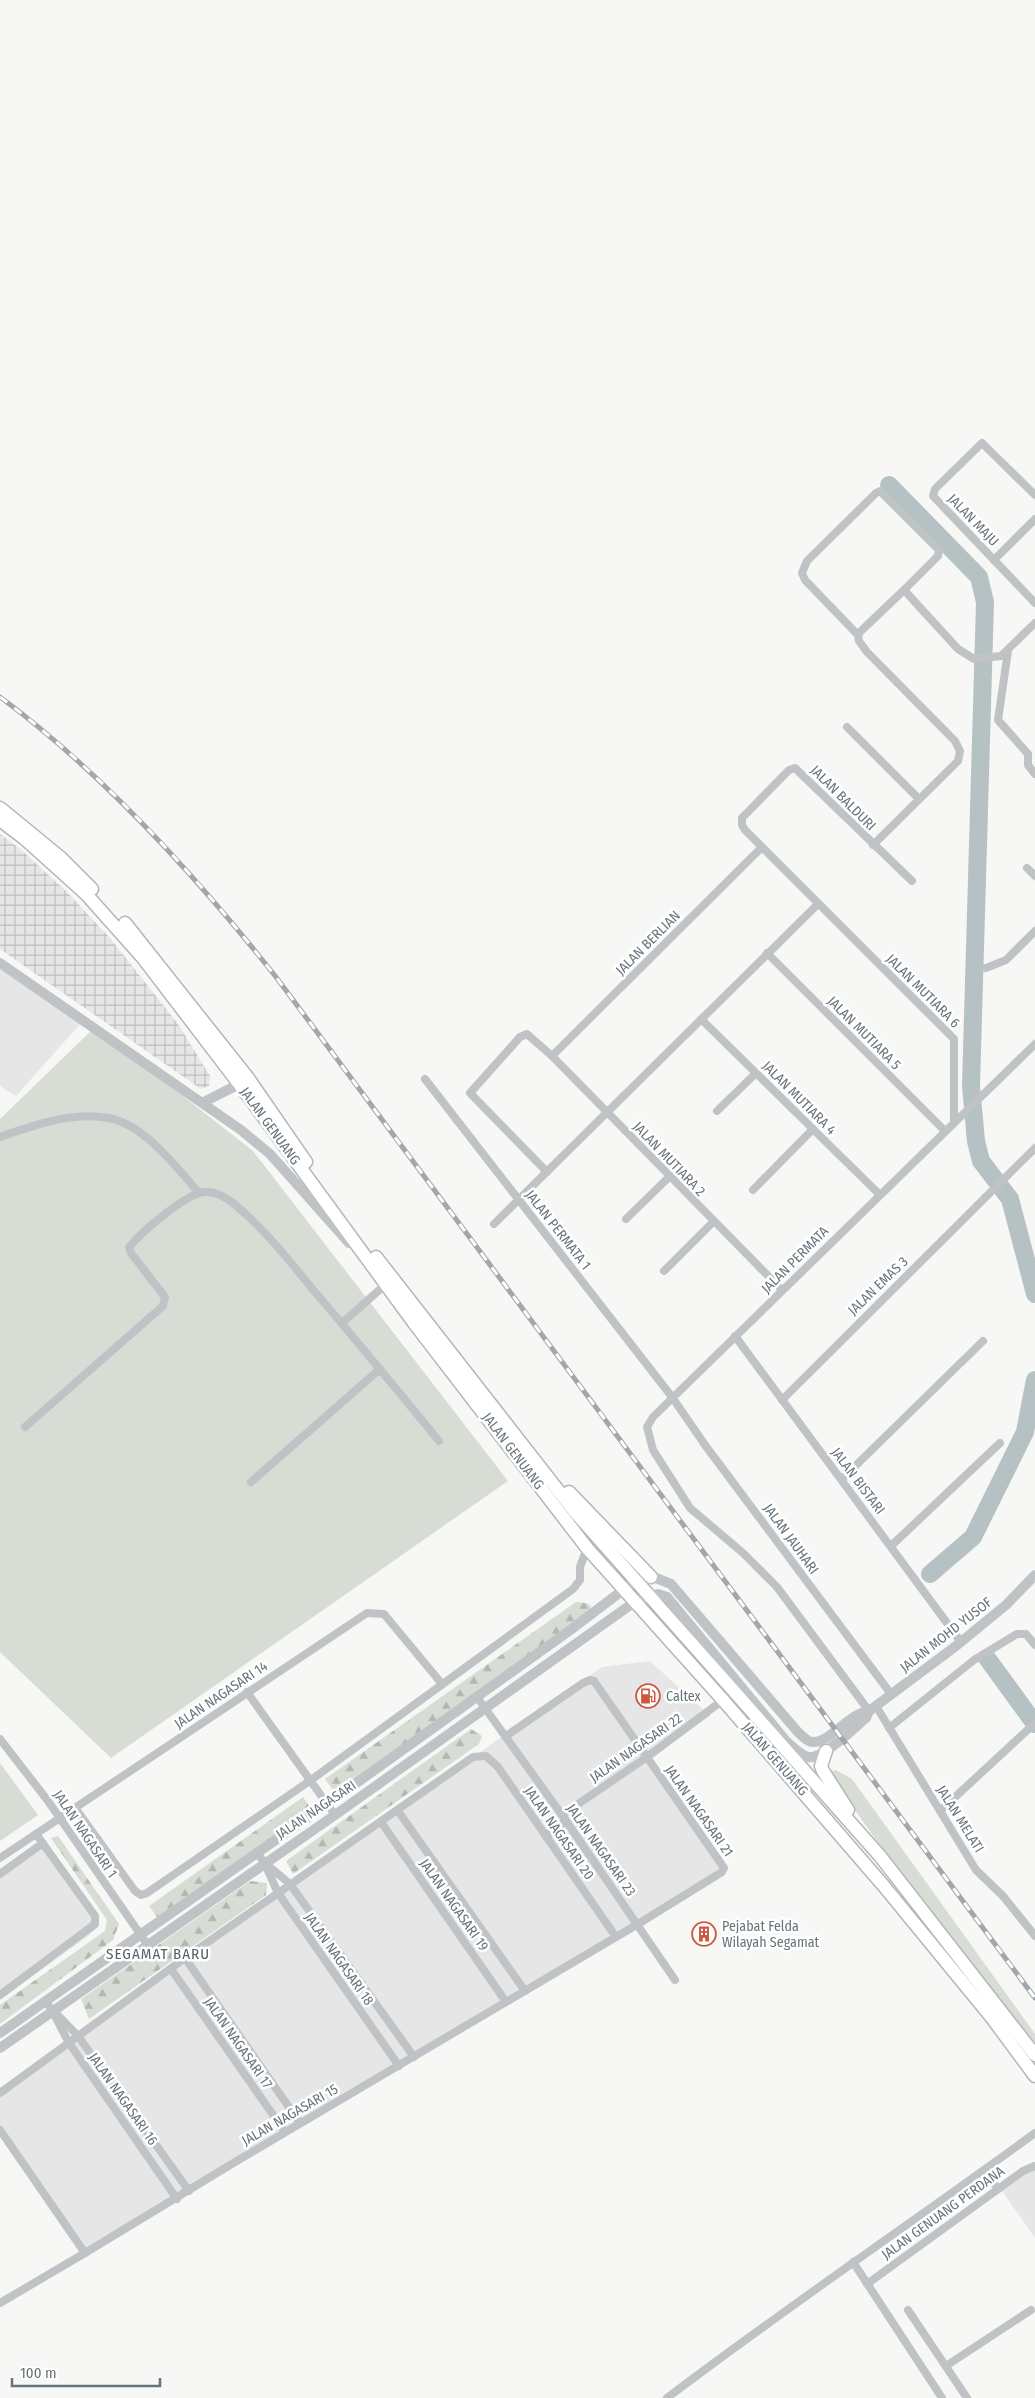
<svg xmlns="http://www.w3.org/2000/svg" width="1035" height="2398" viewBox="0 0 1035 2398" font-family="'Fira Sans Condensed',sans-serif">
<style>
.built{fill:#e5e6e5}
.industrial{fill:url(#industrial-grid)}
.green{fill:#d7dcd4}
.forest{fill:url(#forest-firs)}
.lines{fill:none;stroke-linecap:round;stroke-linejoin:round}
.river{stroke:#b6c1c4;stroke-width:18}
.trunk-casing{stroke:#b3b6b9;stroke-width:15}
.minor{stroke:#bfc3c6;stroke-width:8}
.tertiary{stroke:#bfc3c6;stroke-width:10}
.trunk{stroke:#fff;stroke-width:12}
.rail-casing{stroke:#a1a7ab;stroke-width:5}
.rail{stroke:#fff;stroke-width:3;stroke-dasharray:9;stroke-linecap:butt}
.labels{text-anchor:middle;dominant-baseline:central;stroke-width:5;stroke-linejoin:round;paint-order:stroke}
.street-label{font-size:14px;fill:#66747c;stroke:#fff}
.poi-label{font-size:14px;fill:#66747c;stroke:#fff;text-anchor:start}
.neighbourhood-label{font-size:15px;letter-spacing:1px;fill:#576268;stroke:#fff}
</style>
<defs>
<pattern id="industrial-grid" width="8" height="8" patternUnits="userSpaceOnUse" patternTransform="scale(1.25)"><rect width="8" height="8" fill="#e5e6e5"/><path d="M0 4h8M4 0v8" fill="none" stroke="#bdbfbf"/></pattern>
<pattern id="forest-firs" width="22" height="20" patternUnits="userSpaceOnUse" patternTransform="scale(1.25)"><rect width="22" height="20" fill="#d7dcd4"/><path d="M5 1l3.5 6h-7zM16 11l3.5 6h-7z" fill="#b2b7b1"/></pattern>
</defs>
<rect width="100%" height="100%" fill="#f7f7f5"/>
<!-- built -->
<g class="built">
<path d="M0,969L80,1024L16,1096L0,1086Z"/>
<path d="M650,1661L710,1716L652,1758L725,1874L632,1932L289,2134L83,2258L0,2136V2088L602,1667Z"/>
<path d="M44,1839L99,1915V1921L98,1927L88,1936L0,2000V1869Z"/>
<path d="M1032,2162H1035V2238L998,2185L1021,2168Z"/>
</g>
<!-- industrial -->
<path class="industrial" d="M0,834L19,848L66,891L110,938L178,1024L210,1076L209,1086L201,1089L0,949Z"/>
<!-- green -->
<g class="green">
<path d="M95,1027L253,1151L508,1481L111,1758L0,1652V1119Z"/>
<path d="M0,1763L38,1815L0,1841Z"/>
<path d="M836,1770L852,1779L1035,2034V2044L884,1851L828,1772Z"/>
</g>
<!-- forest -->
<g class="forest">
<path d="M576,1602L586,1603L591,1606L589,1611L335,1793L325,1779Z"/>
<path d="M471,1729L482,1736L479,1744L293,1874L286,1861Z"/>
<path d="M303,1797L312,1810L157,1917L149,1906Z"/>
<path d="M58,1836L119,1924L113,1940L0,2024V2005L105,1931L107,1920L51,1838Z"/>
<path d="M250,1881L267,1883L266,1895L89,2019L81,1999Z"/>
</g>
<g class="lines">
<!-- river -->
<g class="river">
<path d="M889,485L979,577L985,602L971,1086L976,1141L981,1161L1010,1199L1035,1294"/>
<path d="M930,1574L973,1537L1025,1432L1035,1380"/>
<path d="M987,1658L1035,1724"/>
</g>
<!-- trunk casing -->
<g class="trunk-casing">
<g id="trunk">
<path d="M0,808L61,858L92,889"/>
<path d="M0,820L25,839L86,894L143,958L240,1085L414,1323L587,1548L723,1700L883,1885L992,2018L1035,2076"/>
<path d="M125,923L248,1078L306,1162"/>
<path d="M376,1257L575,1512L880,1856L1035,2055"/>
<path d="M569,1492L651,1577"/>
<path d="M826,1751L821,1766L823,1771L848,1810"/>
</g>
</g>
<!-- minor -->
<g class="minor">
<path d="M1035,495L982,443L935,489L933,496L1035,603"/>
<path d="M994,560L1035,519"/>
<path d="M858,635L805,580L802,573L807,561L876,493L880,491L939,550L938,556L904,590"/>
<path d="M1008,651L998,720L1028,754V765L1035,774"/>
<path d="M847,727L919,799"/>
<path d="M873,845L958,761L960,751L955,741L867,652L859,641L858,635L861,631L904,590L958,649L974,659L1001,656L1035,623"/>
<path d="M1027,868L1035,876"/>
<path d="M912,881L795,768L789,770L742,818V825L745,830L954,1039V1120"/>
<path d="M767,953L944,1130"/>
<path d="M986,968L1006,960L1035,931"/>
<path d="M701,1019L879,1194"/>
<path d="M552,1056L762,847"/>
<path d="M425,1079L672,1397L705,1445L891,1694"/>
<path d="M717,1111L756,1073"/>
<path d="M0,1137C34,1125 76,1110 113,1119C146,1127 178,1169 199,1193"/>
<path d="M547,1172L470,1093L520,1037L527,1034L552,1056L782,1290"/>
<path d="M753,1190L813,1129"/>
<path d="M626,1219L669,1177"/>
<path d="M494,1224L818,904"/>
<path d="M664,1271L713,1222"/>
<path d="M342,1323L385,1285"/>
<path d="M735,1336L961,1642"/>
<path d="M782,1400L1035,1148"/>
<path d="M25,1427L163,1306L165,1297L131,1253L129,1247C142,1232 186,1193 205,1192C218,1191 230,1200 239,1208C267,1232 292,1264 315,1292C357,1341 398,1391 439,1441"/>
<path d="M842,1479L983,1341"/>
<path d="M251,1482L380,1369"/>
<path d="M891,1546L1000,1443"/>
<path d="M247,1692L335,1815"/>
<path d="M477,1697L562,1815L675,1980"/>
<path d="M876,1706L976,1870L1003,1896L1035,1936"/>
<path d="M869,1711L777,1587L743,1553L690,1508L653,1450L647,1427L653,1417L1035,1044"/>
<path d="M889,1728L974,1660L1017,1634H1026L1035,1645"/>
<path d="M0,1739L48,1801L147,1944"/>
<path d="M76,1809L135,1891L141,1895L147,1893L311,1780L573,1589L580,1580V1567L587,1548"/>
<path d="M398,1811L525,1991"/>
<path d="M940,1811L1035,1723"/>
<path d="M562,1815L647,1757L723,1700"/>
<path d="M381,1822L506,2002"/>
<path d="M546,1836L566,1821"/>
<path d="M256,1852L264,1862L290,1884L414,2057"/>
<path d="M0,1858L367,1613L384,1614L442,1684"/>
<path d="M265,1864L278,1893L399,2066"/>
<path d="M0,1874L43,1843"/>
<path d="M185,1958L300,2123"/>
<path d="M171,1969L285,2132"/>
<path d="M0,1995L95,1924V1916L36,1834"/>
<path d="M45,2002L78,2036L189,2191"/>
<path d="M56,2018L69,2043L177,2199"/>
<path d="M0,2093L185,1958L473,1757L486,1756L498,1767L616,1937"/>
<path d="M0,2130L85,2253L235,2162L638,1924L722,1872L724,1868L722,1865L594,1681L590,1680L583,1683L506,1736"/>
<path d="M985,2171L998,2189"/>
<path d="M853,2262L942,2398"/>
<path d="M867,2284L1023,2171L1035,2166"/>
<path d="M0,2303L85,2253"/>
<path d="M908,2310L967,2398"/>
<path d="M946,2366L1031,2310"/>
<path d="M667,2398C787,2307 913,2222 1035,2133"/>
</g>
<!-- tertiary -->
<g class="tertiary">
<path d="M0,963L241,1130L270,1154L349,1243"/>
<path d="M204,1102L245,1081"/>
<path d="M0,2033L327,1804L569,1631L635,1581L656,1578L671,1584L797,1731C801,1735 807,1742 813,1742C830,1743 849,1713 869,1711L956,1646L1006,1605L1035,1575"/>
<path d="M0,2048L335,1815L636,1601L658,1594L667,1597L786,1741C793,1747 800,1755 808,1757C822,1760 855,1727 866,1718L869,1711"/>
</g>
<!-- trunk -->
<use href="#trunk" class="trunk"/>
<!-- rail casing -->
<g class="rail-casing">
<path id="rail" d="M0,697C104,774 196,876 276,977L1035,1998"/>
</g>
<!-- rail -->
<use href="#rail" class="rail"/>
</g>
<!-- icons -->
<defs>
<g id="fuel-ring" transform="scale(1.25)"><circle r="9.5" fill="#fff" stroke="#cd573f" stroke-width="1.5"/><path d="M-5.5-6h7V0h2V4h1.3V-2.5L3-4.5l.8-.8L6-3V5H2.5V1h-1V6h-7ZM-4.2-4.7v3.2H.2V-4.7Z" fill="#cd573f"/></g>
<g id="building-ring" transform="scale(1.25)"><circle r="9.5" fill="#fff" stroke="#cd573f" stroke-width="1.5"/><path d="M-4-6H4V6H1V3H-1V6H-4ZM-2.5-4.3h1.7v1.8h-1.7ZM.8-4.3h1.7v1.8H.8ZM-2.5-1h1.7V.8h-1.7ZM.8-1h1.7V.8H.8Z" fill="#cd573f"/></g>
</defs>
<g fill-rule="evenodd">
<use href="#fuel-ring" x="648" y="1696"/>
<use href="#building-ring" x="704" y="1934"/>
</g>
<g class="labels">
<!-- street labels -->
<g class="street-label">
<text transform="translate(973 520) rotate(46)">JALAN MAJU</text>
<text transform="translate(843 798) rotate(45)">JALAN BALDURI</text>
<text transform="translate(648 943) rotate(-45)">JALAN BERLIAN</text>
<text transform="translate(923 991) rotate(45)">JALAN MUTIARA 6</text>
<text transform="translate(864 1033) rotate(45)">JALAN MUTIARA 5</text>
<text transform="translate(799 1098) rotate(45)">JALAN MUTIARA 4</text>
<text transform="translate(270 1126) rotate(54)">JALAN GENUANG</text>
<text transform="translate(669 1159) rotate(46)">JALAN MUTIARA 2</text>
<text transform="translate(558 1230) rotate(52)">JALAN PERMATA 1</text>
<text transform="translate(795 1260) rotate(-45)">JALAN PERMATA</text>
<text transform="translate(878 1286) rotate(-44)">JALAN EMAS 3</text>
<text transform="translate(513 1451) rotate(53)">JALAN GENUANG</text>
<text transform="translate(858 1481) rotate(53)">JALAN BISTARI</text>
<text transform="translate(791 1539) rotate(54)">JALAN JAUHARI</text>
<text transform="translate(946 1635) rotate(-38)">JALAN MOHD YUSOF</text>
<text transform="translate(221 1695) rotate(-34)">JALAN NAGASARI 14</text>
<text transform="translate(636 1748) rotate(-35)">JALAN NAGASARI 22</text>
<text transform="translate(775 1759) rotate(49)">JALAN GENUANG</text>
<text transform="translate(316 1810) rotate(-34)">JALAN NAGASARI</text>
<text transform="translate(699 1811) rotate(55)">JALAN NAGASARI 21</text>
<text transform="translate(960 1819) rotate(58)">JALAN MELATI</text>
<text transform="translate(559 1833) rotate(55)">JALAN NAGASARI 20</text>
<text transform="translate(85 1834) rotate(56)">JALAN NAGASARI 1</text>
<text transform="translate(601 1850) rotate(55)">JALAN NAGASARI 23</text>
<text transform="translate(454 1905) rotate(55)">JALAN NAGASARI 19</text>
<text transform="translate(339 1959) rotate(55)">JALAN NAGASARI 18</text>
<text transform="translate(238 2043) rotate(55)">JALAN NAGASARI 17</text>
<text transform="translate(123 2099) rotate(55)">JALAN NAGASARI 16</text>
<text transform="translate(290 2115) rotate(-30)">JALAN NAGASARI 15</text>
<text transform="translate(943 2213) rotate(-36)">JALAN GENUANG PERDANA</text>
</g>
<!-- poi labels -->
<g class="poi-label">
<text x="666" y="1696">Caltex</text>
<text x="722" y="1926">Pejabat Felda<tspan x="722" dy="16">Wilayah Segamat</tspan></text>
</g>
<!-- neighbourhood labels -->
<g class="neighbourhood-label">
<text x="158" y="1954">SEGAMAT BARU</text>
</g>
</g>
<!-- scale -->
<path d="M12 2378v8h148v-8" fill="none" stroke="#66747c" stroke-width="2.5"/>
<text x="20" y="2378" font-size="15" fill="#66747c" stroke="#ffffff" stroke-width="4" paint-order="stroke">100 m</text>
</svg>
